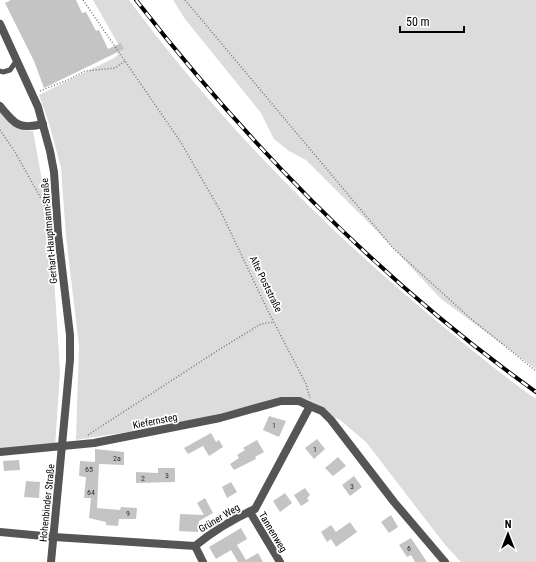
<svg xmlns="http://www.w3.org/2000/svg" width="536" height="562" viewBox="0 0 536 562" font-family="'Roboto Condensed',sans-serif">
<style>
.green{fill:#dcdcdc}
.building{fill:#c4c4c4}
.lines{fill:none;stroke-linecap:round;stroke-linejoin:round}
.path{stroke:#777;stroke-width:1.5;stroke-dasharray:1 2;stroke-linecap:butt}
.lane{stroke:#555;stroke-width:5}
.street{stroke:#555;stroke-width:8}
.rail-casing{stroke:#000;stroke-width:4}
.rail{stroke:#fff;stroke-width:2.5;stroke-dasharray:8;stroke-linecap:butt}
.labels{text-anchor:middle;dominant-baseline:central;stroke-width:3.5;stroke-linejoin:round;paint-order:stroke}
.number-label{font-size:8px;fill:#313131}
.street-label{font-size:10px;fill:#000;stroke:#fff}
</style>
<rect width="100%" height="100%" fill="#fff"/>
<!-- green -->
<g class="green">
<path d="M93,0H129C215,116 316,220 427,313C463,343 498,372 536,399V562H461L446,546L366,442L340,420L300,401L222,417L76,440L79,346L66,236L61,168L49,123L39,95L116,57L121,49Z"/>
<path d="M173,0H536V369L441,299L378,232L306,160L289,151L274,139L261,113L185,19Z"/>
<path d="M0,110L23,130L33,131L51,230L60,371L55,447L0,452Z"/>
</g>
<!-- building -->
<g class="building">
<path d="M11,0H76L82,13L86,12L96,31L99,30L108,49L121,43L124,49L44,88L34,61L5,3Z"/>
<path d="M269,416L286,421L279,437L263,430Z"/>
<path d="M211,433L216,442L219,440L223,447L209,456L203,446L188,454L184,448Z"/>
<path d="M317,439L325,449L314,459L305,448Z"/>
<path d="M257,440L264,452L255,457L256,459L234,470L230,464L239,458L237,455L245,450L243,448Z"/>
<path d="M95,449L124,452V465L99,464L97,508L120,510L121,507L137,508L136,519H119L118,526L106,525V522L89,518L91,498H84L86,477L79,476L80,461L95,462Z"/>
<path d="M338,457L346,466L333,476L325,468Z"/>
<path d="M19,460L20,470L4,471L3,461Z"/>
<path d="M158,468H175V482L136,483V472L158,473Z"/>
<path d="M354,476L362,487L350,496L342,485Z"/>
<path d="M26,481L40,482L39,498L24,497Z"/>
<path d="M231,482L237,492L227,498L222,487Z"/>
<path d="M305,488L310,495L307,498L309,501L301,506L294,495Z"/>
<path d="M285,493L292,503L280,512L273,501Z"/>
<path d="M205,498L213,513L199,521L198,532L179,531L180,514L204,515L197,503Z"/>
<path d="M391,515L398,527L389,533L381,522Z"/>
<path d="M350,522L357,532L336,547L331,539L327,542L321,532L331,525L336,532Z"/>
<path d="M241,528L247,539L237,545L246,560L258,553L263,562H238L231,550L216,559L209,547Z"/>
<path d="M411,538L427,562H415L411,555L407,557L399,545Z"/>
</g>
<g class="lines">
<!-- path -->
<g class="path">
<path d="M83,0L180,141L221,212L268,311L306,384L310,398"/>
<path d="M185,0L393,248L470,318L536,371"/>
<path d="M40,91L70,79L85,71L115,68L125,61"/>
<path d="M0,130L15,152L48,211"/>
<path d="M88,435L220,349L261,324L274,322"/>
</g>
<!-- lane -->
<path class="lane" d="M0,71L3,72L10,70L17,60"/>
<!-- street -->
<g class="street">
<path d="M0,24L38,107L50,151L54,172L58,234L70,335V360L51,562"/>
<path d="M0,106C15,124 18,130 43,124"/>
<path d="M0,452L94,443L220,418L281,401H299L310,406L322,411L331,420L394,502L445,562"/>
<path d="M250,512L280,562"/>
<path d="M0,532L54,537L195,546C213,531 233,519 255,509L310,406"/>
<path d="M195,546L203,562"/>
</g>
<!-- rail casing -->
<g class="rail-casing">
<path id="rail" d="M136,0C251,148 383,283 536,392"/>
</g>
<!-- rail -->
<use href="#rail" class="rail"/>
</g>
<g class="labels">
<!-- number labels -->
<g class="number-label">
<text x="274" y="425">1</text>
<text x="315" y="449">1</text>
<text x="117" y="458">2a</text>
<text x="89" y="469">65</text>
<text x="167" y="475">3</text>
<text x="143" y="478">2</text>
<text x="352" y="486">3</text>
<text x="91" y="492">64</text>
<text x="128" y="513">9</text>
<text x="409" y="548">6</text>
</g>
<!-- street labels -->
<g class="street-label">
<text transform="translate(49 231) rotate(-95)">Gerhart-Hauptmann-Straße</text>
<text transform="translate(266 284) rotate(64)">Alte Poststraße</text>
<text transform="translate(155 421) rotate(-11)">Kiefernsteg</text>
<text transform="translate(47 503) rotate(-84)">Hohenbinder Straße</text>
<text transform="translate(219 518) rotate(-31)">Grüner Weg</text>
<text transform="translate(273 532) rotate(59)">Tannenweg</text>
</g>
</g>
<!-- north arrow -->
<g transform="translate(508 534)" stroke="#ffffff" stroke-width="3" paint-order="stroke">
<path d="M0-3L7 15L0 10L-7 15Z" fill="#000000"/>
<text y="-6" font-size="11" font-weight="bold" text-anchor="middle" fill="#000000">N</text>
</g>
<!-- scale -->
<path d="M400 26v6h64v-6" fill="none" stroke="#000000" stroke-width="2"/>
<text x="406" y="26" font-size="12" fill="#000000" stroke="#ffffff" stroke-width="3" paint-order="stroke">50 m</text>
</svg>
